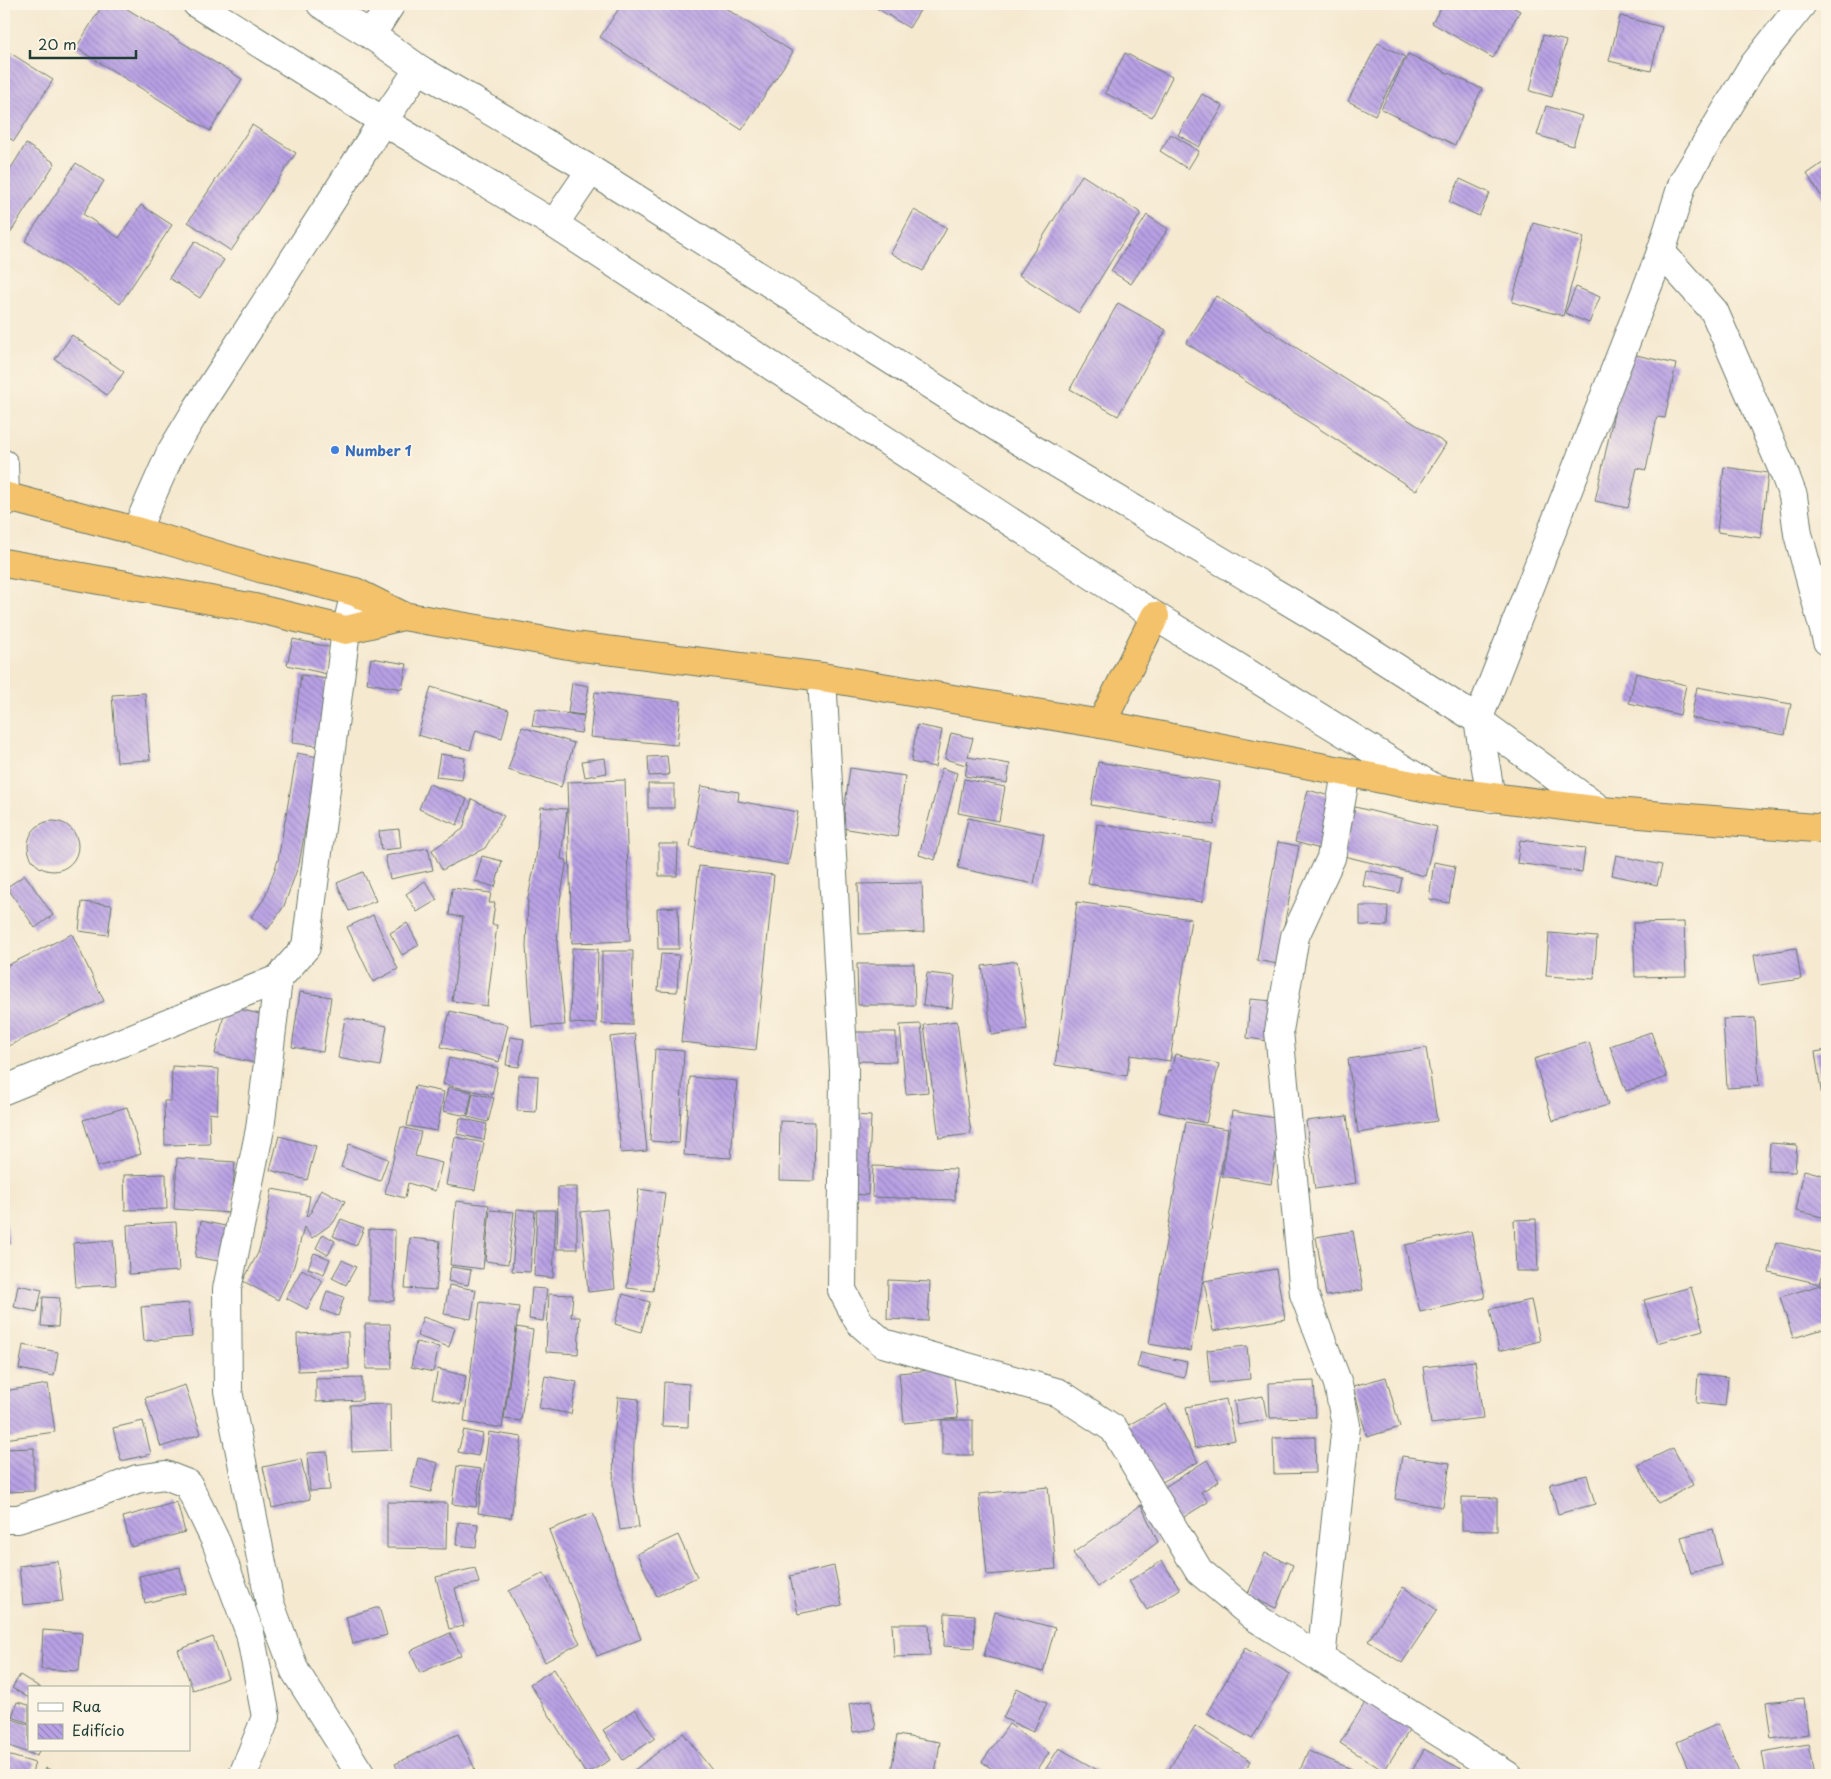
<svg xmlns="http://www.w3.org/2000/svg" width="1831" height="1779" viewBox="0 0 1831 1779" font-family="'Playpen Sans',sans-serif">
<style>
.building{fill:url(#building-back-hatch)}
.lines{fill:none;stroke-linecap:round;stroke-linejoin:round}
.minor-casing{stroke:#6a796b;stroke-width:30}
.tertiary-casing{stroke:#6a796b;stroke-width:30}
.trunk-casing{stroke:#6a796b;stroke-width:30}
.minor{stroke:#fff;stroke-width:28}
.tertiary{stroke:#fff;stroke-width:28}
.trunk{stroke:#f3c26a;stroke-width:28}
.shop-dot{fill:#3f7fe0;stroke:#fcf5e5;stroke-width:2}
.labels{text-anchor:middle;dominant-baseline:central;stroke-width:4;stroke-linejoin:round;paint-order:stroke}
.shop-label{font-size:14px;font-weight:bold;fill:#366cbe;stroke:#fcf5e5;text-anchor:start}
</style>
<defs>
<pattern id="building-back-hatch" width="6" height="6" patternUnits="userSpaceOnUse" patternTransform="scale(1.25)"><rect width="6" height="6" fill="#b8a0e5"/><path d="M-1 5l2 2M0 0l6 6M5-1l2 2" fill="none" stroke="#9584ba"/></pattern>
</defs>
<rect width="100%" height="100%" fill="#fcf5e5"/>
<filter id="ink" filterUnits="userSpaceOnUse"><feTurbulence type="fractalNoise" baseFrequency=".02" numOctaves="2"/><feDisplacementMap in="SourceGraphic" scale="10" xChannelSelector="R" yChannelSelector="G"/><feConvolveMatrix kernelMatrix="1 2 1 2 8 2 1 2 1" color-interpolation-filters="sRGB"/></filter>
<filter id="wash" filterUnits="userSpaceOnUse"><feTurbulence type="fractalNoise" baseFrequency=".0096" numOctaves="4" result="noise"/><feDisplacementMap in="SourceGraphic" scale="20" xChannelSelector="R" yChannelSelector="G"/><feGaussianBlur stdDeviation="1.12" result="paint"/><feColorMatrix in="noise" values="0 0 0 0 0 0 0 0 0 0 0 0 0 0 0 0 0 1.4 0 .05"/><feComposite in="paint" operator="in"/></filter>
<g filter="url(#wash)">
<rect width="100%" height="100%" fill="#f5e9d0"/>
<g id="blocks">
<!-- building -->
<g class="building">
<path d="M103,4H119L242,79L210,131L76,48Z"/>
<path d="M622,4H719L793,52L742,130L600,37Z"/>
<path d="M870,4H924L909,28Z"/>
<path d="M1443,4H1507L1520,11L1493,58L1432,23Z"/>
<path d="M1620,16L1662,27L1651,71L1609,61Z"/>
<path d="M1543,35L1566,41L1552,97L1530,91Z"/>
<path d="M1378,43L1405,57L1375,115L1348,101Z"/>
<path d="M4,49L53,80L14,141L4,135Z"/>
<path d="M1125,53L1172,77L1152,117L1105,93Z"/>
<path d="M1408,54L1482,89L1455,145L1381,109Z"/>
<path d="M1202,94L1223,106L1199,147L1178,135Z"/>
<path d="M1546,106L1582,116L1573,146L1537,135Z"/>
<path d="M252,125L296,153L231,251L188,222Z"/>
<path d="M1171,134L1199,151L1188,169L1160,151Z"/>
<path d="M26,144L55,163L9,235L4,231V163L11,168Z"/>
<path d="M1827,160V205L1807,174Z"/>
<path d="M76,163L104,181L83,214L119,238L141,205L172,225L120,304L25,241Z"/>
<path d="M1082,175L1141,213L1079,313L1019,275Z"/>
<path d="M1460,179L1490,193L1479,216L1449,202Z"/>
<path d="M914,210L947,228L923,271L891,253Z"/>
<path d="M1147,215L1168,229L1131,284L1111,271Z"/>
<path d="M1533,223L1584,237L1563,316L1512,302Z"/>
<path d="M195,241L224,260L200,298L169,278Z"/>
<path d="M1576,287L1600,297L1589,323L1565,313Z"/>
<path d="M1216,296L1446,444L1416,491L1186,343Z"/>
<path d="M1118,303L1166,330L1118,416L1070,389Z"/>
<path d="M72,335L124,372L107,395L55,359Z"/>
<path d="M1627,353L1676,364L1665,418L1657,417L1646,470L1637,468L1628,508L1595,501Z"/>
<path d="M1724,467L1768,473L1761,538L1717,532Z"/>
<path d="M293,639L333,648L327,674L287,665Z"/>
<path d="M371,658L407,664L402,689L367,683Z"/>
<path d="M1636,673L1686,685L1680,715L1629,703Z"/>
<path d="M301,675L327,679L318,746L292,743Z"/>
<path d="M572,683L589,686L584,715L568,713Z"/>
<path d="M431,687L509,710L502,738L476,730L470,750L418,735Z"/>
<path d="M1697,687L1791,704L1785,735L1691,718Z"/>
<path d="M595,692L681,701L677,745L590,737Z"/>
<path d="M145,693L150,760L117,762L112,695Z"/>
<path d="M535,709L584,716L581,733L532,726Z"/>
<path d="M917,725L942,730L935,767L911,762Z"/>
<path d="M522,727L574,743L561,787L508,770Z"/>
<path d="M951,733L973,738L968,757L1010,764L1007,783L965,776L968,760L966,765L945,759Z"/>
<path d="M297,753L318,757L299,864L284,906L268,929L251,917L264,899L278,860Z"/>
<path d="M440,754L465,758L462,780L436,777Z"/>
<path d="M667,756L669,775L649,776L648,757Z"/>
<path d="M605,758L607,773L585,777L582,761Z"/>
<path d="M1098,762L1220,782L1214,825L1091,805Z"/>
<path d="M850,768L905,776L897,837L842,828Z"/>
<path d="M942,768L957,773L935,860L919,855Z"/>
<path d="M964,779L1005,787L999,821L958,813Z"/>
<path d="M625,780L630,941L572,943L567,782Z"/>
<path d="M429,784L467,799L457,825L419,809Z"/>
<rect x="648" y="784" width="26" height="24"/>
<path d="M701,786L739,792L738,801L798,812L788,865L690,847Z"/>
<path d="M1308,790L1337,798L1324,850L1295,842Z"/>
<path d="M472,799L504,816L485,848L442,870L432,850L463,829Z"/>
<path d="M541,807L567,809L561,859L567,860L560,900L557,944L565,1025L532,1027L526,947L528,898L536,858Z"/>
<path d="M1355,807L1437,827L1425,876L1344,856Z"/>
<path d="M968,818L1044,834L1034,884L958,868Z"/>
<circle cx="53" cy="846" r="25"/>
<path d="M1097,824L1210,842L1202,902L1088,884Z"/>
<path d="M399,829L401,848L381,850L379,831Z"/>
<path d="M1520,840L1585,848L1582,872L1517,863Z"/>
<path d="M1278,842L1299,846L1277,964L1257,960Z"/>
<path d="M659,844H678L677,876H659Z"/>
<path d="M428,848L433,870L390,879L385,856Z"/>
<path d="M1616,855L1662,865L1657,885L1612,875Z"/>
<path d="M482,856L502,861L495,887L475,881Z"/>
<path d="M1434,862L1455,866L1449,903L1429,899Z"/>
<path d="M699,866L774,875L756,1050L681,1042Z"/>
<path d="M1366,870L1402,878L1399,893L1363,886Z"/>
<path d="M363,872L376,901L349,911L337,883Z"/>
<path d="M25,875L53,915L35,928L7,887Z"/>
<path d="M425,881L437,900L417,912L406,894Z"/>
<path d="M922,883L924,932L859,934L858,884Z"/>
<path d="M452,888L491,893L489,903H495L492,925H497L487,1006L452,1001L463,917L449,915Z"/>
<path d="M82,902L112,905L108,935L79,931Z"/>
<path d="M1077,902L1191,919L1170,1061L1130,1055L1127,1076L1055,1065Z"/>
<path d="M1360,906H1388L1387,926L1360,925Z"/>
<path d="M678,907L679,949H658L657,908Z"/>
<path d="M373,915L398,969L373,982L347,927Z"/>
<path d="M1684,922L1686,976L1635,977L1633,923Z"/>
<path d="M407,923L419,945L402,955L390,933Z"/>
<path d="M1549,933L1597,937L1594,979L1546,976Z"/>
<path d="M72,934L104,1001L4,1048V967Z"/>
<path d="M572,948L598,949L596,1024L570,1023Z"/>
<path d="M1796,948L1801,979L1759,985L1754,955Z"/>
<path d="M602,951H633L632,1025L602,1024Z"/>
<path d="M661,954L679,955L677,992L658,991Z"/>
<path d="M1017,961L1027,1029L992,1035L982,966Z"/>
<path d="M857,964H914L915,1005H858Z"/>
<path d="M927,973L955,976L952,1008L923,1005Z"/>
<path d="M300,992L331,997L323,1052L292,1047Z"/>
<path d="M1250,999L1273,1001L1269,1041L1247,1038Z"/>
<path d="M226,1006L264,1015L254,1063L215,1054Z"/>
<path d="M450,1011L508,1025L499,1062L441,1047Z"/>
<path d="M345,1018L387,1026L380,1066L338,1058Z"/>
<path d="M1755,1018L1759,1086L1727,1088L1723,1019Z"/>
<path d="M957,1021L971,1134L939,1138L924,1025Z"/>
<path d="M921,1024L928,1092L906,1094L900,1025Z"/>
<path d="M856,1032H896V1062L856,1061Z"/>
<path d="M1651,1032L1667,1077L1626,1091L1610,1046Z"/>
<path d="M635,1034L647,1151L621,1153L610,1037Z"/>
<path d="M510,1037L524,1039L519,1067L506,1065Z"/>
<path d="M1589,1042L1608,1105L1553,1121L1534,1059Z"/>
<path d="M1426,1048L1437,1121L1358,1133L1348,1059Z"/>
<path d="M655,1049L684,1051L679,1143L650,1141Z"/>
<path d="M1827,1050V1097H1822L1815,1052Z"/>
<path d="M1175,1054L1219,1064L1206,1123L1159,1112L1168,1070L1171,1071Z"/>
<path d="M449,1058L498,1068L492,1095L443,1084Z"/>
<path d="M172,1066L219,1069L217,1114L209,1113L210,1144L165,1145L164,1101H171Z"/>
<path d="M519,1075L538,1076L536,1112L517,1111Z"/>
<path d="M690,1077L737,1081L731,1158L684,1155Z"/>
<path d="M415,1086L444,1092L437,1131L407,1126Z"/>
<path d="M448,1087L472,1092L467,1116L443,1111Z"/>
<path d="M473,1093L494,1098L488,1122L468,1117Z"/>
<path d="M127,1107L141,1154L98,1167L83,1120Z"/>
<path d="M1232,1111L1281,1119L1271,1184L1222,1176Z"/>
<path d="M851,1115L871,1116L868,1195L848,1194Z"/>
<path d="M1347,1116L1356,1183L1315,1189L1306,1121Z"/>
<path d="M460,1118L487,1124L484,1140L457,1134Z"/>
<path d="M780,1121L815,1122L814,1181L779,1180Z"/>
<path d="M1186,1122L1228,1129L1191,1351L1149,1344Z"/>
<path d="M401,1127L421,1132L415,1156L442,1163L435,1191L408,1183L405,1198L385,1193Z"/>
<path d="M279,1136L316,1146L307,1180L270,1170Z"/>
<path d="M455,1137L484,1143L475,1190L446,1185Z"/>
<path d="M1770,1143L1797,1145L1795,1172L1768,1171Z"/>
<path d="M349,1144L388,1159L380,1181L341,1167Z"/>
<path d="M177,1158L235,1162L231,1213L174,1209Z"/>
<path d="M873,1166L956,1169L955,1200L872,1197Z"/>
<path d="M1804,1170L1827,1176V1218L1796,1211Z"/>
<path d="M166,1174L167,1209L125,1210L124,1175Z"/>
<path d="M558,1187H577V1249H557Z"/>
<path d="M272,1189L310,1196L306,1217L313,1211L311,1210L321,1189L345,1201L334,1222L312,1238L304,1227L294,1266L278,1300L243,1281L258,1253L265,1230Z"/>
<path d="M639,1189L665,1193L653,1291L627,1288Z"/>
<path d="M456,1201L489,1205L483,1269L450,1265Z"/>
<path d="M517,1209L535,1211L530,1272L512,1271Z"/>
<path d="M607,1209L615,1289L588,1292L581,1212Z"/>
<path d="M4,1210L10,1244L4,1245Z"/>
<path d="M490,1210L514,1212L508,1264L485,1261Z"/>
<path d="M537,1210H556L553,1278L534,1276Z"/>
<path d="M341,1219L364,1228L356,1246L333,1236Z"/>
<path d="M1536,1219L1538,1271H1516L1514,1220Z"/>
<path d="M201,1221L230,1227L225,1262L195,1257Z"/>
<path d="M176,1222L179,1271L129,1274L127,1225Z"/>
<path d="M369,1229L395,1230L394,1301H369Z"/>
<path d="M1353,1231L1363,1290L1326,1296L1316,1237Z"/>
<path d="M1471,1231L1485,1298L1420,1312L1405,1245Z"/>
<path d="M323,1234L335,1241L328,1255L316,1248Z"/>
<path d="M410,1238L440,1241L436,1290L405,1288Z"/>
<path d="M113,1240L116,1285L76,1287L73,1243Z"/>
<path d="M1776,1242L1827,1254L1820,1284L1769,1272Z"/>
<path d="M314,1253L330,1259L324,1274L308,1268Z"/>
<path d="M342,1260L356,1267L346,1285L332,1278Z"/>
<path d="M451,1267L471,1270L468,1285L448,1281Z"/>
<path d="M302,1269L323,1281L307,1309L286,1298Z"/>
<path d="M1276,1269L1285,1319L1213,1331L1204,1281Z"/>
<path d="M888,1280L930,1282L928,1321L887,1319Z"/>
<path d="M1827,1283V1328L1793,1338L1780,1297Z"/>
<path d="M18,1285L42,1290L37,1312L14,1307Z"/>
<path d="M449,1285L476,1290L471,1319L444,1314Z"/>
<path d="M1691,1287L1703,1330L1657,1343L1644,1300Z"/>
<path d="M532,1288L547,1289L543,1321L529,1319Z"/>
<path d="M327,1291L344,1297L338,1316L321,1310Z"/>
<path d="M549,1294L573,1295L571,1317H580L578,1354L546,1352Z"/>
<path d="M623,1294L650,1302L641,1332L615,1324Z"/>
<path d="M43,1297L60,1298L58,1327L41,1326Z"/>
<path d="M1531,1300L1540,1341L1499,1351L1490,1309Z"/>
<path d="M480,1302L519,1307L502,1428L464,1422Z"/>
<path d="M189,1303L192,1337L144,1341L141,1307Z"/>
<path d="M423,1317L455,1328L449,1347L417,1336Z"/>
<path d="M365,1324H390L392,1369H366Z"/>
<path d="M517,1327L533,1330L521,1421L504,1419Z"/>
<path d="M348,1332L349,1369L298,1371L297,1334Z"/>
<path d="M416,1342L439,1347L433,1372L411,1367Z"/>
<path d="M23,1345L58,1352L54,1376L19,1369Z"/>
<path d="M1247,1346L1250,1379L1210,1383L1207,1350Z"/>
<path d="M1141,1352L1187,1362L1184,1378L1137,1367Z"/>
<path d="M1475,1361L1483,1418L1431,1424L1423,1367Z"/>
<path d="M953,1368L958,1418L904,1423L899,1373Z"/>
<path d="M438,1369L466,1376L460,1405L432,1398Z"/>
<path d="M1698,1374L1728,1377L1725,1406L1696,1403Z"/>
<path d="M545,1376L577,1382L571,1414L539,1408Z"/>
<path d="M1386,1377L1400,1427L1367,1437L1353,1386Z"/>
<path d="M362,1378V1400L316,1402V1379Z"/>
<path d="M1314,1381L1316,1417L1270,1418L1269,1383Z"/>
<path d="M664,1382L689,1384L688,1427L662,1426Z"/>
<path d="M48,1384L55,1432L4,1439V1391Z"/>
<path d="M185,1385L201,1434L161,1447L145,1398Z"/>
<path d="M1263,1396L1267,1420L1238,1425L1234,1401Z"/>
<path d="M618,1397L639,1399L634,1441L633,1487L639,1527L620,1530L613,1486L614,1439Z"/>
<path d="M1226,1399L1235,1440L1195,1448L1186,1407Z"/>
<path d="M390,1404L391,1450L352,1452L350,1405Z"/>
<path d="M1166,1404L1198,1462L1157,1485L1125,1427Z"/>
<rect x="942" y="1420" width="31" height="35"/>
<path d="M143,1421L151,1454L121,1461L113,1428Z"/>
<path d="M464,1430L483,1434L478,1456L458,1452Z"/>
<path d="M489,1432L522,1437L511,1518L478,1513Z"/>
<path d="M1315,1437L1316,1473L1274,1474L1273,1438Z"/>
<path d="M34,1448V1491L4,1492V1449Z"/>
<path d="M1673,1448L1693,1485L1658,1503L1638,1465Z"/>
<path d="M327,1452L330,1490L310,1491L307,1453Z"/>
<path d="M1402,1456L1450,1463L1443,1507L1395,1499Z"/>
<path d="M418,1458L438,1463L431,1492L411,1487Z"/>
<path d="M301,1459L310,1499L272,1508L263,1467Z"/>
<path d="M1207,1460L1219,1481L1201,1492L1208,1502L1176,1522L1157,1492Z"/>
<path d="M457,1466L481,1469L476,1507L452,1504Z"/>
<path d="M1587,1475L1595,1504L1558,1514L1550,1484Z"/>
<path d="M1048,1487L1056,1569L987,1575L979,1494Z"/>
<path d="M1462,1497L1497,1498V1531L1462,1530Z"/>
<path d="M177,1502L185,1532L131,1547L123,1517Z"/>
<path d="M387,1502L447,1503L446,1549L387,1548Z"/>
<path d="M1141,1505L1158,1542L1098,1587L1073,1553Z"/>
<path d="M593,1513L641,1639L597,1656L549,1530Z"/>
<path d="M458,1522L478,1524L476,1547L456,1545Z"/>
<path d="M1713,1529L1722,1565L1691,1573L1681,1537Z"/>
<path d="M678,1535L697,1577L657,1596L637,1554Z"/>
<path d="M1265,1553L1293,1565L1276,1608L1247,1596Z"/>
<path d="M58,1561L63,1601L23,1605L19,1566Z"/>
<path d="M1162,1561L1180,1589L1147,1610L1129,1581Z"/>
<path d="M834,1566L842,1605L798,1614L790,1576Z"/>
<path d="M180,1567L186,1593L145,1603L139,1576Z"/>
<path d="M475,1568L479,1583L455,1588L464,1626L449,1629L436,1577Z"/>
<path d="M544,1573L580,1643L545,1662L509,1591Z"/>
<path d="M1403,1587L1437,1610L1402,1663L1368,1641Z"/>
<path d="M379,1607L387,1635L353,1644L346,1617Z"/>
<path d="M995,1612L1055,1628L1043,1672L984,1656Z"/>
<path d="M945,1613L975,1615L974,1648L944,1646Z"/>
<path d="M892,1624H929L930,1656L894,1657Z"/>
<path d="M43,1630L82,1633L79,1671L41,1669Z"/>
<path d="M450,1633L461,1655L420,1673L410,1651Z"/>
<path d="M213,1637L228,1678L193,1690L178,1650Z"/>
<path d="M1245,1648L1290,1674L1252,1739L1207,1713Z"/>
<path d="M554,1669L610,1760L586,1774L530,1684Z"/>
<path d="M20,1675L41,1688H29V1698L12,1688Z"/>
<path d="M1017,1688L1047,1703L1033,1732L1003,1718Z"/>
<path d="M1368,1698L1412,1726L1384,1771L1340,1743Z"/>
<path d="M1804,1698L1808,1734L1771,1739L1766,1702Z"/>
<path d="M871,1700L876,1729L853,1732L849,1704Z"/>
<path d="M17,1702L29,1705V1723L12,1717Z"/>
<path d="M635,1709L655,1738L623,1760L603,1730Z"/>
<path d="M4,1716L29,1725V1750H39L37,1756L4,1744Z"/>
<path d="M1009,1724L1049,1753L1034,1775H1001L982,1762Z"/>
<path d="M1718,1724L1740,1775H1691L1677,1742Z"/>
<path d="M1195,1726L1251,1761L1242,1775L1166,1774Z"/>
<path d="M683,1733L715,1774L628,1775Z"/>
<path d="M458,1734L475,1769L461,1775H400L395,1764Z"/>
<path d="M897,1735L940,1742L935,1775H905L891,1773Z"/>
<path d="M1808,1744L1814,1775H1766L1762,1752Z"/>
<path d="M1059,1748L1099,1771L1096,1775H1042Z"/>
<path d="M1424,1749L1463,1770L1461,1775H1410Z"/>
<path d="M1308,1751L1354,1770L1352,1775H1298Z"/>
<path d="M4,1754L35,1763L31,1775H4Z"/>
<path d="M46,1768L64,1775H43Z"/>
</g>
</g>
</g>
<g filter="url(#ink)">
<use href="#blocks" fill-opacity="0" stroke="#6a796b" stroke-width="1"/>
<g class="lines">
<!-- minor casing -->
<g class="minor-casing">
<g id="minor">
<path d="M371,35L391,4"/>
<path d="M1661,252L1714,311L1785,475L1793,496L1798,534L1827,641"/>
<path d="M136,531L171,452L197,409L383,121L419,69"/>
<path d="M822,677L844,1070L842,1290L859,1322L883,1343L1059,1393L1114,1429L1199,1571L1253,1616L1507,1775"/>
<path d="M1491,798L1478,720L1661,252L1683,182L1752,67L1802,4"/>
<path d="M278,979L260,1129L227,1289L228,1391L270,1604L295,1671L361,1775"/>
<path d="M4,1090L278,979L306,947L346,630L355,592"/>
<path d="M4,1519H18L100,1493L137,1479L165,1475L188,1484L216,1542L250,1633L266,1717L243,1775"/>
<path d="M1321,1659L1346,1425L1338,1384L1304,1294L1279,1031L1295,936L1331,858L1346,773"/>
</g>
</g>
<!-- tertiary casing -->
<g class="tertiary-casing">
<g id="tertiary">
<path d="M197,4L383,121L554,224L1155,616L1434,788"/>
<path d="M321,4L371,35L419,69L591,170L1016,439L1337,630L1478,720L1602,811"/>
<path d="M554,224L591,170"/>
<path d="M4,464L5,496L4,503"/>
</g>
</g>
<!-- trunk casing -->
<g class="trunk-casing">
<g id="trunk">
<path d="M4,496L136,531L263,569L355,592L403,616L574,646L822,677L1101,724L1438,790L1602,811L1827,829"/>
<path d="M4,563L255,608L346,630L403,616"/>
<path d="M1101,724L1155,616"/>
</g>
</g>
<!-- minor -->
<use href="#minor" class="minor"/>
<!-- tertiary -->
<use href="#tertiary" class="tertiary"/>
<!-- trunk -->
<use href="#trunk" class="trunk"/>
</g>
</g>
<!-- markers -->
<circle class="shop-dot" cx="335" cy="450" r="5"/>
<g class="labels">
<!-- shop labels -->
<g class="shop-label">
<text x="345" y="450">Number 1</text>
</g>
</g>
<!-- margin -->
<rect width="1831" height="1779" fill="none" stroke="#fcf5e5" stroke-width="20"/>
<!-- legend -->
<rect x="28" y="1686" width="162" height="65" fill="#fcf5e5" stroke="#a4ab9e"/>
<rect x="38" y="1703" width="25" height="8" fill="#ffffff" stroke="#a4ab9e"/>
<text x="72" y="1712" font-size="15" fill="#1f3d34">Rua</text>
<rect x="38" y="1724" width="25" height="15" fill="url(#building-back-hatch)" stroke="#a4ab9e"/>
<text x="72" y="1736" font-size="15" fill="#1f3d34">Edifício</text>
<!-- scale -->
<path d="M30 50v8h106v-8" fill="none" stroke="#1f3d34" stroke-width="2.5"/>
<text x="38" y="50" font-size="15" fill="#1f3d34" stroke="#fcf5e5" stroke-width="4" paint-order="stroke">20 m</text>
</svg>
